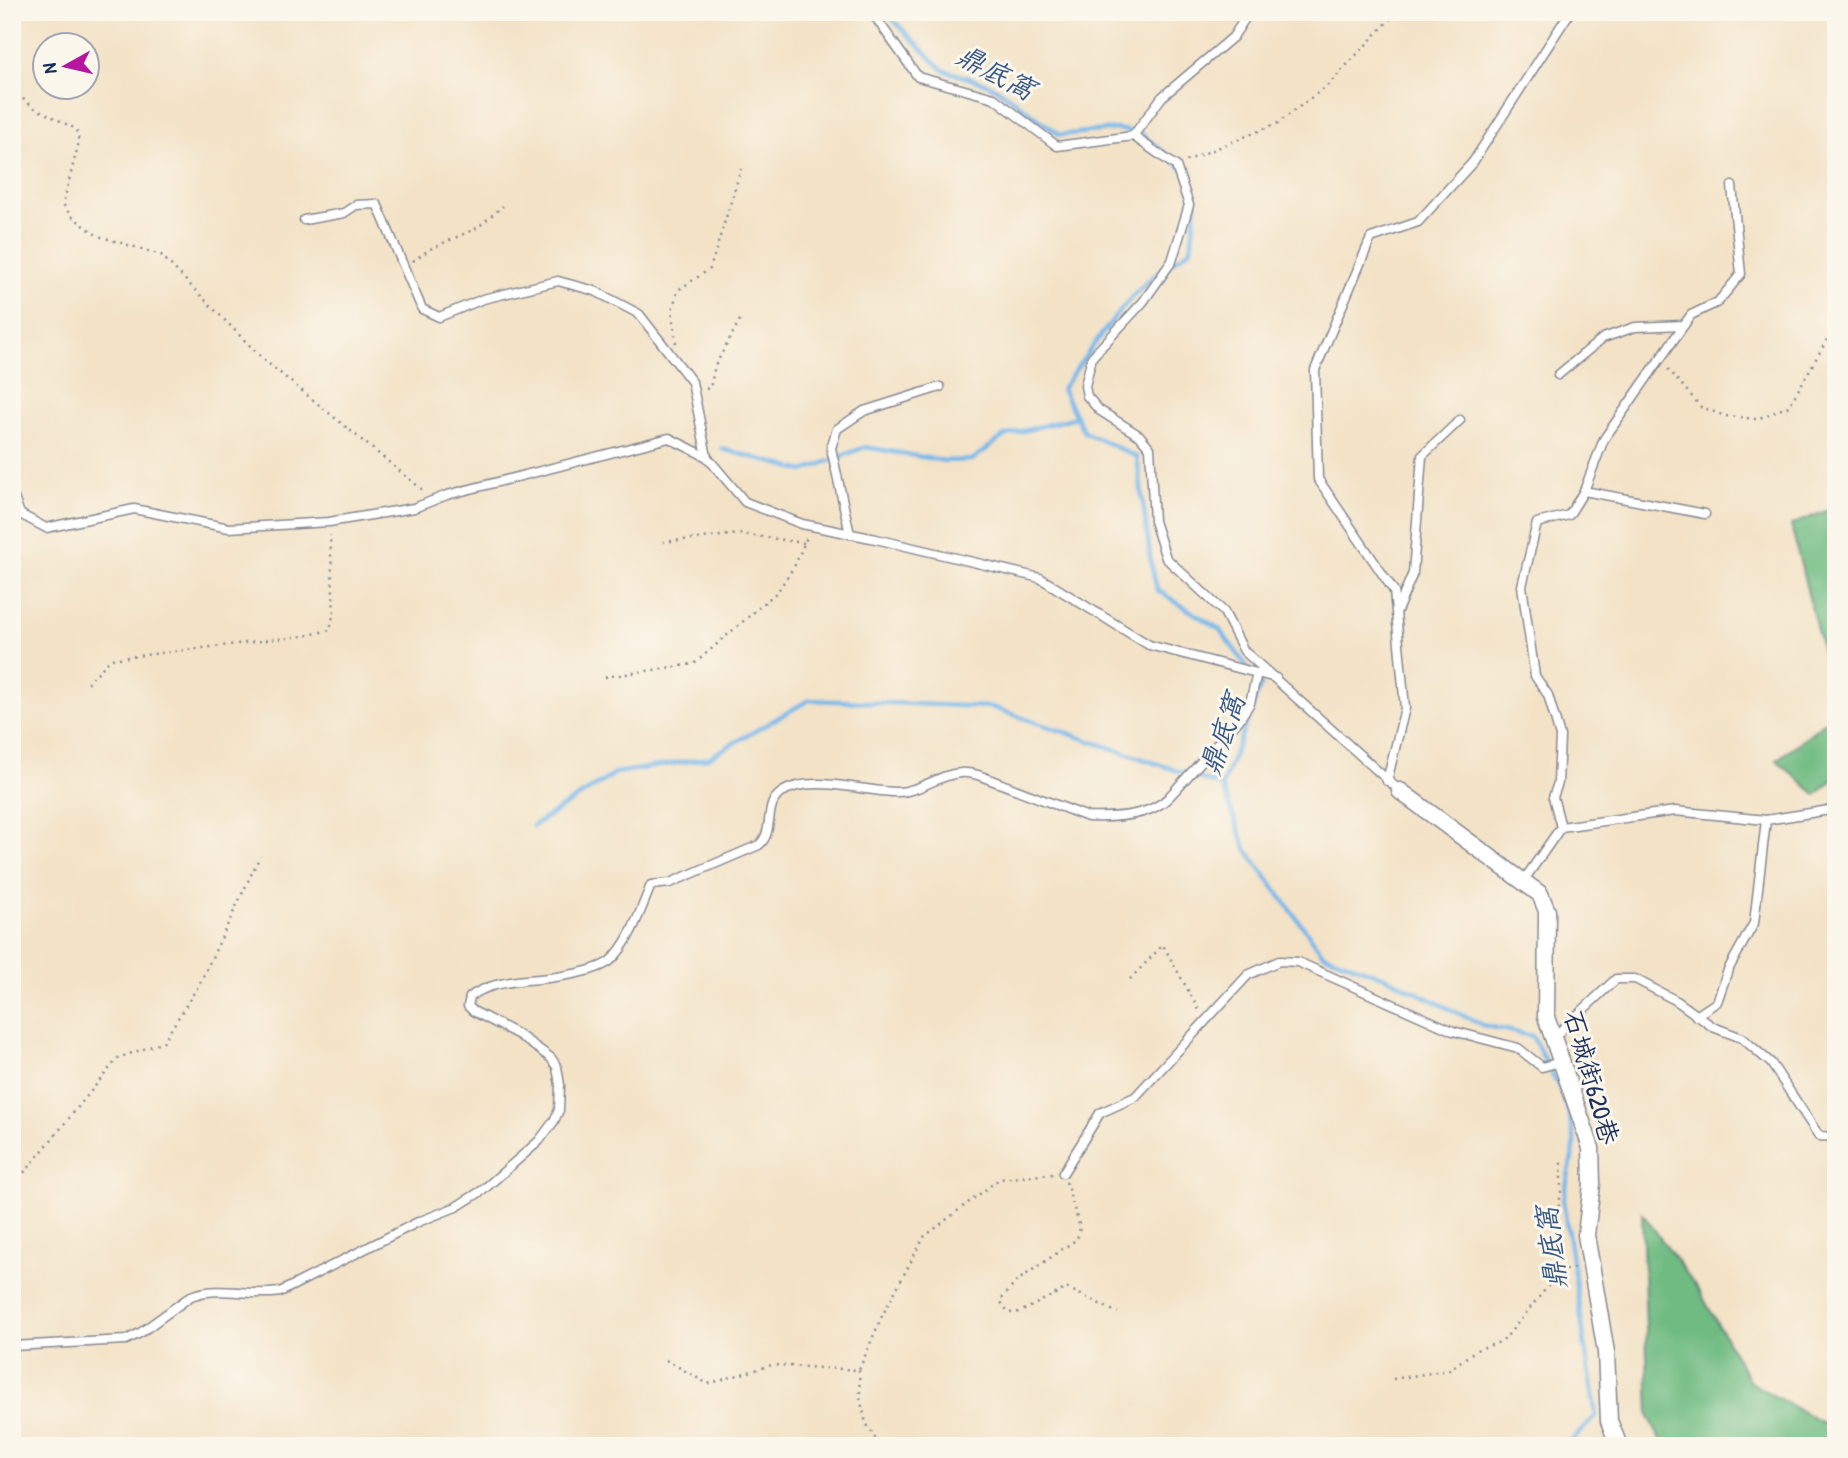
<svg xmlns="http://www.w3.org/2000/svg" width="1848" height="1458" viewBox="0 0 1848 1458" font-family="'Patrick Hand','LXGW WenKai TC',sans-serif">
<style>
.forest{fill:#70bb82;stroke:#467570;stroke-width:2}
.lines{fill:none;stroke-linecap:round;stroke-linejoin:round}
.stream{stroke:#76b7ea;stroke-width:4.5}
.service-casing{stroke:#878892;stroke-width:11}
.minor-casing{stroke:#878892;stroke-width:19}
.path{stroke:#878892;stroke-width:2.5;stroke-dasharray:2 5;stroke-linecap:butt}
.service{stroke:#fff;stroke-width:8}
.minor{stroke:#fff;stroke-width:16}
.labels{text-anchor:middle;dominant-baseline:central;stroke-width:6;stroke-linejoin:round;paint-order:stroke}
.street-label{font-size:26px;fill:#1b2f5e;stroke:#fbf7ec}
.water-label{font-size:28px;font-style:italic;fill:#365888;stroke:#fbf7ec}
</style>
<rect width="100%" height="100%" fill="#fbf7ec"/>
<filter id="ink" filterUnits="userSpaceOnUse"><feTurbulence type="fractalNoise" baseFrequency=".0143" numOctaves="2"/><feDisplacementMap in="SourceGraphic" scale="14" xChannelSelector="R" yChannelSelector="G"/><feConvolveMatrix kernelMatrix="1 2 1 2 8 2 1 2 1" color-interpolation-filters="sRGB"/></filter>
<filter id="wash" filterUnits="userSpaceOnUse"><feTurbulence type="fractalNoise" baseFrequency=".00686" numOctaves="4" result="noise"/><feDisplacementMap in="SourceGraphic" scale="28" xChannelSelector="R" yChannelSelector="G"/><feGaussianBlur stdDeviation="1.57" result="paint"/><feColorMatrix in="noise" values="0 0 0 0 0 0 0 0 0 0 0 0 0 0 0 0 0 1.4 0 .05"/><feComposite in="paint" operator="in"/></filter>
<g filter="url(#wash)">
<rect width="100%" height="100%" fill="#f3e2c6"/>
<!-- forest -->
<g class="forest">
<path d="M1836,507V707L1791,525Z"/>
<path d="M1836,713V777L1816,795L1777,760Z"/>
<path d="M1642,1213L1700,1292L1750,1382L1836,1431V1446H1663L1649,1416Z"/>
</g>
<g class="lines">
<!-- stream -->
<g class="stream">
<path d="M885,12L943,70L987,84L1004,93L1060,135L1116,129L1140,133L1189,173L1196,205L1191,249L1173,262"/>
<path d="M1163,269C1126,295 1089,352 1062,389L1084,432L1137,457L1151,563L1157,590L1219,629L1249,669"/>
<path d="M722,449L804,471L865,447L945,461L972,460L1004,436L1076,417"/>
<path d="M1257,679L1261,685L1222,786L1246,849L1323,954L1388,978L1482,1025L1532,1036L1565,1098L1575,1143L1563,1201L1596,1416L1566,1446"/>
<path d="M533,826L616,773L708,758L809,700L991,707L1222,786"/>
</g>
</g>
</g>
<g filter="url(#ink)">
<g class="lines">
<!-- service casing -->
<g class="service-casing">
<g id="service">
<path d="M875,12L876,18L918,77L994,98L1057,146L1133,136L1176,166L1189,205L1172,261L1143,302L1092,357L1085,386L1087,396L1099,410L1140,436L1150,448L1154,521L1166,558L1224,612L1244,651L1400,791"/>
<path d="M1133,136L1162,97L1233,37L1249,12"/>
<path d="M304,220L344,213L356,205L377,204L422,309L439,317L483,299L558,281L595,291L639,314L692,382L707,457L745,502L802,524L876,539L1040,578L1149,645L1276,678"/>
<path d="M1558,375L1603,338L1635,327L1684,325"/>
<path d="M1584,491L1705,514"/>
<path d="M12,493L20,514L46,528L134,509L229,528L329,522L414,508L447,495L669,438L707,457"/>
<path d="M850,534L831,448L837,429L864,411L940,387"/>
<path d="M1397,611L1413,573L1422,456L1460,420"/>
<path d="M1387,781L1405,708L1394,591L1318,479L1315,370L1371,238L1418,222L1473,162L1570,12"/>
<path d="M1561,827L1553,797L1558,783L1560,736L1548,695L1535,676L1522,586L1537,523L1569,515L1584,491L1604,439L1691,315L1718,302L1741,274L1732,186"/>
<path d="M1524,880L1561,827L1675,811L1766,820L1836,809"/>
<path d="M1696,1016L1717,1002L1728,970L1754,923L1766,820"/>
<path d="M1554,1037L1616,979H1635L1677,1001L1713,1027L1742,1038L1771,1063L1819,1136L1836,1137"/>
<path d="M1063,1173L1100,1113L1135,1097L1248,975L1279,961L1298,962L1453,1031L1518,1048L1542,1067L1560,1062"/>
<path d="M12,1346L126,1340L140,1333L191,1296C219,1285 250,1297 280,1292L418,1222L456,1207L483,1190L539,1141L554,1121L559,1110L560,1085L557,1067L551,1058L519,1035L473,1011L468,1006L470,997C485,985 507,982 526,980C546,979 595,973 610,961C629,945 642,907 651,885L670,883L759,845C775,832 763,805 781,793C809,773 868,793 899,792C922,791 939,774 961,773C966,772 973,774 978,775L1088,817C1113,818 1150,816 1168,798L1239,720L1250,703L1257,673"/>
</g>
</g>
<!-- minor casing -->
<g class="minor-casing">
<path id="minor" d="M1400,791L1540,894L1547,911L1546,1017L1591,1148L1592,1184L1586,1235L1606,1352L1609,1421L1619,1446"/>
</g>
<!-- path -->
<g class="path">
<path d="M12,90L33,107L76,129L79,142L63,204L70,215L98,236L161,255L263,359L424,491"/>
<path d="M1186,161L1278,123L1328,85L1397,12"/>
<path d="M413,261L430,249L477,228L503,206"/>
<path d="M676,343L672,310L678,290L710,269L741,169"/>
<path d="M1668,369L1701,407L1725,416L1757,419L1789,406L1836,324"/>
<path d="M706,389L710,388L715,366L742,316"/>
<path d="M663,542L741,534L804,543"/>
<path d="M605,677L694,664L778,591L795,565L807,537"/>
<path d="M87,683L111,659L304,636L330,630L334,612L330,535"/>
<path d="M1130,979L1163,945L1199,1010"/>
<path d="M12,1180L26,1171L118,1058L163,1042L200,983L260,856"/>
<path d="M1066,1182L1080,1228L1077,1239L1017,1281L1000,1301L1009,1313L1020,1312L1067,1288L1118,1313"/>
<path d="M1558,1271L1575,1268"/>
<path d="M666,1360L708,1384L772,1365L859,1370L882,1316L924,1237L999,1179L1053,1174"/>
<path d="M859,1370L860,1398L866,1423L880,1446"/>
<path d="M1393,1379L1449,1370L1476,1350L1503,1341L1553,1280L1558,1271L1554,1233L1561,1193V1158"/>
</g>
<!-- service -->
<use href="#service" class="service"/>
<!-- minor -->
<use href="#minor" class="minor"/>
</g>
</g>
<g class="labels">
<!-- street labels -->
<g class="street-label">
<text transform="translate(1592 1077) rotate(74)">石城街620巷</text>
</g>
<!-- water labels -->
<g class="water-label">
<text transform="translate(996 72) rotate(28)">鼎底窩</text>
<text transform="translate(1222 734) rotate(-71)">鼎底窩</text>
<text transform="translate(1551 1248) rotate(-97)">鼎底窩</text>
</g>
</g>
<!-- margin -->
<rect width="1848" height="1458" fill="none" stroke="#fbf7ec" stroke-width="42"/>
<!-- north arrow -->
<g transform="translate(66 66) rotate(262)"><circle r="33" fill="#fbf7ec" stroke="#a1a7b3" stroke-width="2"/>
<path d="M0-5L12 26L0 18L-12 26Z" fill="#b5179e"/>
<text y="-10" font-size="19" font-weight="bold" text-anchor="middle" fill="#1b2f5e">N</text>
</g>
</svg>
